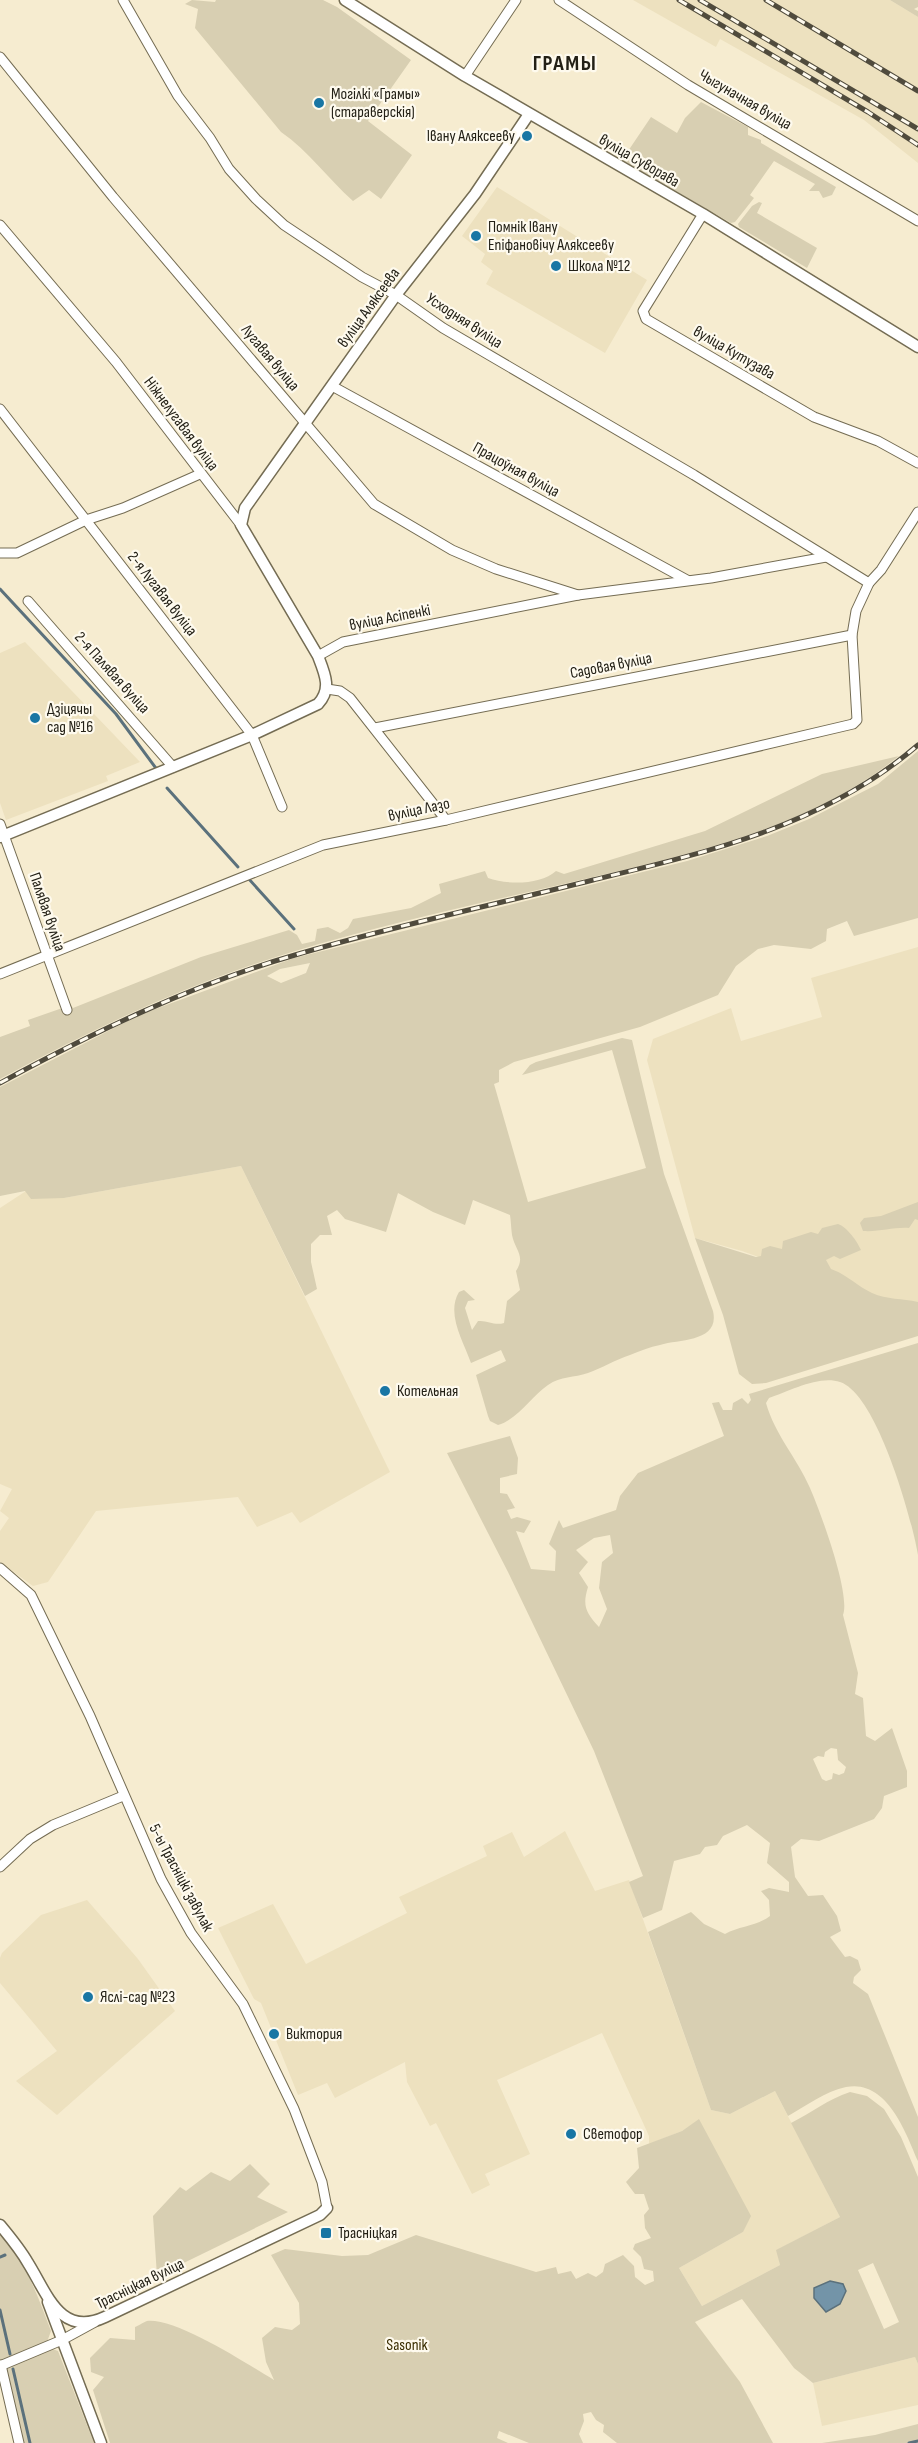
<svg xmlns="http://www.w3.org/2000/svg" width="918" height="2443" viewBox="0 0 918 2443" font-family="'Sofia Sans Condensed',sans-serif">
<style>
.built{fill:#ede1bf}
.green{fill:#d8cfb2;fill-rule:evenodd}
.water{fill:#7394a8;stroke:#5b717c;stroke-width:1.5}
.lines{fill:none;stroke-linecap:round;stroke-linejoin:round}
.stream{stroke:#5b717c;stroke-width:3}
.minor-casing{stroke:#746c53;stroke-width:11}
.tertiary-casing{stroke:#746c53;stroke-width:13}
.minor{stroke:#fff;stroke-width:9}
.tertiary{stroke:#fff;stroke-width:10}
.rail-casing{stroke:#504b3d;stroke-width:5}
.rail{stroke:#fefaee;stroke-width:3;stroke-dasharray:9;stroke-linecap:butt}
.poi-dot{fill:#1976a4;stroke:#fefaee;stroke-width:2}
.labels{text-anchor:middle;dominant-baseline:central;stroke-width:4.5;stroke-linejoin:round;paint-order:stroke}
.poi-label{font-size:16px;fill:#232016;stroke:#fefaee;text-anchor:start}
.street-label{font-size:16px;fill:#232016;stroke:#fefaee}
.park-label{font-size:16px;fill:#3a2d00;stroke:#fefaee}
.district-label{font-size:22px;font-weight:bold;letter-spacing:1.5px;fill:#232016;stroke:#fefaee}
</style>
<rect width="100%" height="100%" fill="#f6ecd0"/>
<!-- built -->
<g class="built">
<path d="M633,0H890L918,17V163L864,120L720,39L716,47Z"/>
<path d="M497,187L647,280L605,353L486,284L493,271L481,262L485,254L462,236Z"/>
<path d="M25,642L140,762L106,776L108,781L6,820L0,803V653Z"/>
<path d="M918,947V1315L742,1251L695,1238L647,1060L653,1039L731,1008L741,1041L822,1017L811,978Z"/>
<path d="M241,1166L390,1472L300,1523L292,1512L257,1527L238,1497L96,1511L48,1582L33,1586L0,1562V1531L9,1518L0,1511L12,1489L0,1484V1208L26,1191L64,1198Z"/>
<path d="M565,1831L595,1891L629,1880L711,2110L730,2114L775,2091L840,2217L777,2250L780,2265L702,2306L679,2268L743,2232L699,2120L682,2131L649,2144V2136L602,2033L497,2080L530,2154L485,2174L490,2185L472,2194L436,2123L430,2126L407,2082L405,2062L335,2098L327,2083L298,2095L261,2003L254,1999L218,1928L273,1904L306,1964L407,1913L399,1897L487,1856L483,1846L512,1832L524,1857Z"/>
<path d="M87,1900L138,1959L175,2011L57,2115L16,2081L57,2051L0,1983V1958L2,1953L41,1915Z"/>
<path d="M915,2357L918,2364V2405L822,2426L813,2383Z"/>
</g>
<!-- green -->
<g class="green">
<path d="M192,0L215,2L216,0H323L337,7L411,60L368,121L412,155L381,199L369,190L353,201C328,179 309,151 281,132L195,28L198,9L185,4Z"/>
<path d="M890,0H918V7L914,9L918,11V17Z"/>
<path d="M701,102L748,127V135L761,140V143L836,187L832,195L823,198L819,191H809L815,184L774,161L750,195L754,198L735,222L731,223L622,160L651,117L677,133L685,118Z"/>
<path d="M759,202L762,203L757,213L817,248L807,268L739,227L738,224L752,206Z"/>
<path d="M918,751V918L854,936L847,921L827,929L826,941L811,949L774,945L758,949L736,966L718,995L640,1027L514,1062L499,1070V1082L494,1084L528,1202L646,1168L612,1050L522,1075L530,1065L536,1062L622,1038L632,1040L664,1174L713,1311C720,1342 681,1339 660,1345C650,1347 640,1351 630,1355C615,1360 602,1368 588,1373C574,1378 561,1376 548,1385C532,1396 517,1420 498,1425L490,1421L488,1416L476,1375L506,1361L501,1350L471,1363C463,1340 446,1314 459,1292L464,1290L475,1300L468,1301L465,1308L472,1330L478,1321C488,1320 494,1326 504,1323L507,1301L520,1290L516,1271C526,1256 515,1250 512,1235C511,1228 511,1221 510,1215L473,1200L465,1225L433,1212L398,1193L386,1232L345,1219L337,1210L327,1216L332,1235H320L311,1244V1262L317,1289L305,1296L241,1166L64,1198L31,1199L25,1191L0,1196V1087L139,1015L294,958L687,861L767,836L809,819L878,784ZM310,963L306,973L281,983L267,976L280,969Z"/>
<path d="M899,756C814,824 709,849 606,874C501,899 395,921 292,952C189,983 94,1028 0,1079V1037L30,1026L28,1020L71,1005L73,1008L201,957L289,930L297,935L302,944L315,941L317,929L328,927L340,933L348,928L353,919L411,908L441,893L439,884L485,871L488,878C507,885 541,885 556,871L564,874L705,831L822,774Z"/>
<path d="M918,1202V1220L915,1219L909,1228C893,1227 880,1232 863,1231L860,1223L864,1218L881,1216Z"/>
<path d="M838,1224C847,1227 857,1241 861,1250L840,1259L834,1256L826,1260L831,1269C846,1274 857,1286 872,1293C887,1300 902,1298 918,1302V1336L766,1383L752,1384L739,1374L723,1315L695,1238L756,1257L761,1256L762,1249L770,1246L782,1249L783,1241L811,1232L818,1234L822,1228Z"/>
<path d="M918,1343V1555C912,1519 877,1394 840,1382C819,1375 790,1391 769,1398L766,1403C775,1435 797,1458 810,1488C820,1511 851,1594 843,1615L858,1673L855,1694L863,1698L866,1736L875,1741L892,1728L907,1771V1787L884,1796L882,1808L874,1819L819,1841L801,1839L791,1847L795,1877L808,1896L823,1895L837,1916L841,1931L830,1937L845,1957L850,1956L858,1960L861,1970L854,1977L853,1983L868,1994L918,2117V2161C906,2133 887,2079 846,2087C826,2091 806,2106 788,2116L775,2091L730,2114L711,2110L648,1932L691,1912L704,1924L725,1934C740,1926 757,1926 770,1916L769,1900L761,1891L769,1888L789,1892V1882L767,1863L770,1843L747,1825L723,1836L717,1845L705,1847L700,1854L674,1861L662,1910L643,1918L629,1882L643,1876L594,1751L508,1572L447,1453L510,1436L518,1458L517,1474L500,1478V1493L507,1494L515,1508L507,1510L511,1519L517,1517L531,1521L524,1533L516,1531L531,1569L555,1571L556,1551L549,1544L559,1520L563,1528L616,1510L620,1496L638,1473L724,1436L712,1403L719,1402L723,1410H732L733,1403L742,1398L748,1404L751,1400L749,1394ZM610,1535L613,1553L602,1562L599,1588L607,1609L599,1627C586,1613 582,1606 588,1587L579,1573L588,1562L576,1550L594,1538ZM831,1748L837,1749L838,1760L846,1767L844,1773L839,1775L833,1773L832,1779L826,1781L822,1779L813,1759L818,1756L824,1757L825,1752Z"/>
<path d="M850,2092L867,2096L884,2109L901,2137L918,2177V2364L915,2357L813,2383L794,2368L742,2299L695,2322L740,2382L773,2443H617L603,2432L604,2425L596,2420L591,2412L583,2414L584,2421L579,2434L583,2443H529L499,2431L497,2438L508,2443H110L93,2390L104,2377L91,2372L90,2358L110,2338L135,2340V2327C138,2326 144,2322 147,2321C177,2318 247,2364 274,2380L266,2362L262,2338L275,2327L292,2330L300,2324L299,2303L271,2255L285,2249L342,2256L368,2255L416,2235L536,2272L556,2267L558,2274L571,2271L576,2279L588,2273L596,2277L603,2272L605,2264L623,2255L634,2266L635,2277L645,2285L654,2281L653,2271L644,2269L641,2257L633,2249L635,2244L651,2238L645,2228L644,2215L649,2209L644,2194H635L626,2182L639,2168L637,2148L682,2131L699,2119L751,2216L743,2232L679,2268L702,2306L780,2265L776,2250L840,2217L791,2123C811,2113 828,2099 850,2092ZM873,2263L899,2322L884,2329L858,2270Z"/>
<path d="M250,2164L270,2184L257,2197L288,2212L157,2276L153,2216L180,2187L186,2191L211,2172L230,2181Z"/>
<path d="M0,2234C26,2261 38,2297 51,2331L47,2342L0,2360Z"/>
<path d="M50,2348L58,2351L94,2443H21L6,2369L8,2366Z"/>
<path d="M918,2424V2443H822L875,2435Z"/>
</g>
<!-- water -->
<path class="water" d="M830,2281L843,2284L846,2291L840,2304L826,2312L814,2298V2288Z"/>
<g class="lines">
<!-- stream -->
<g class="stream">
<path d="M0,589L116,714L158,771"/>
<path d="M167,788L238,867"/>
<path d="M248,878L294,929"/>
<path d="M0,2257L5,2255"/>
<path d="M0,2310L10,2354"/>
<path d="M13,2369L30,2443"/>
<path d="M909,2443L918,2441"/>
</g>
<!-- minor casing -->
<g class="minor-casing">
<g id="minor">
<path d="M123,0L178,96L210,138L229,169L256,199L284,225L362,277L396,295L443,328L694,475L869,583"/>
<path d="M559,0L688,85L918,221"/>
<path d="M0,57L113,197L374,504L452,550L496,569L578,595"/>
<path d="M465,76L516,0"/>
<path d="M703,214L643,311L646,319L814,417L878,441L918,463"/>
<path d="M0,225L116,362L241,525"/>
<path d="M332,386L687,580"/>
<path d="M0,409L252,735L282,807"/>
<path d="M0,553H17L86,520L123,508L200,474"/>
<path d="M28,601L173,767"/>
<path d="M318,656L343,642L578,595L711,578L826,557"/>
<path d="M327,689L340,691L350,698L446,820"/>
<path d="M375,728L852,635"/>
<path d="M0,824L67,1010"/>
<path d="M0,974L323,845L446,820L853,724L857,720L852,635L856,611L869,583L881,570L918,512"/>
<path d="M0,1568L31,1595L90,1716L161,1879L191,1933L243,2004L294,2109L322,2182L327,2208"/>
<path d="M0,1867L30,1839L53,1825L123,1796"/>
<path d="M1,2365L19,2443"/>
<path d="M0,2366L62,2340L95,2322"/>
</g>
</g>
<!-- tertiary casing -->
<g class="tertiary-casing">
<g id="tertiary">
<path d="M345,0L465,76L703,214L918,347"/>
<path d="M0,837L252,735L318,704C332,689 325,674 318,656L241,525L245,508L396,295L475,194L529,114"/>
<path d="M0,2225C10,2237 20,2249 28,2263C47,2293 60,2338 105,2317L320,2215L327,2208"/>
<path d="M48,2302L101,2443"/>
</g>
</g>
<!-- minor -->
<use href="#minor" class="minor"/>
<!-- tertiary -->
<use href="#tertiary" class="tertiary"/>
<!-- rail casing -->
<g class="rail-casing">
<g id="rail">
<path d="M679,0L868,112L918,145"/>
<path d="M700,0L918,129"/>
<path d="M766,0L918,91"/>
<path d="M0,1083C94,1032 191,985 295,955C393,926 493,905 593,880C709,852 825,825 918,745"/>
</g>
</g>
<!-- rail -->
<use href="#rail" class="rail"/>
</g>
<!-- markers -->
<g class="poi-dot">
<circle cx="319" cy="103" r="6"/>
<circle cx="527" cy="136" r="6"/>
<circle cx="476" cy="236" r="6"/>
<circle cx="556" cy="266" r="6"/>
<circle cx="35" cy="718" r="6"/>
<circle cx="385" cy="1391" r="6"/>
<circle cx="88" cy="1997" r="6"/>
<circle cx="274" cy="2034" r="6"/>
<circle cx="571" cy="2134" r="6"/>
<rect x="320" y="2227" width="12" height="12" rx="3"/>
</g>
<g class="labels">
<!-- poi labels -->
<g class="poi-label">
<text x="331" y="94">Могілкі «Грамы»<tspan x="331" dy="18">(стараверскія)</tspan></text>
<text x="515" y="136" text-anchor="end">Івану Аляксееву</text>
<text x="488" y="227">Помнік Івану<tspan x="488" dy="18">Епіфановічу Аляксееву</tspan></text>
<text x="568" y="266">Школа №12</text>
<text x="47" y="709">Дзіцячы<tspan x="47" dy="18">сад №16</tspan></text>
<text x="397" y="1391">Котельная</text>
<text x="100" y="1997">Яслі-сад №23</text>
<text x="286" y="2034">Виктория</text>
<text x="583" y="2134">Светофор</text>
<text x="338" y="2233">Трасніцкая</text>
</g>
<!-- street labels -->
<g class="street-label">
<text transform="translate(745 100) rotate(30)">Чыгуначная вуліца</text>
<text transform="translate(639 161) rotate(30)">вуліца Суворава</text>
<text transform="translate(369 308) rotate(-54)">вуліца Аляксеева</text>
<text transform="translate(464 321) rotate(33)">Усходняя вуліца</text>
<text transform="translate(734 353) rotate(30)">вуліца Кутузава</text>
<text transform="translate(270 358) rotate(50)">Лугавая вуліца</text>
<text transform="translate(181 424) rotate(53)">Ніжнелугавая вуліца</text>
<text transform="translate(516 470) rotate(29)">Працоўная вуліца</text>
<text transform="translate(162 594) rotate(52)">2-я Лугавая вуліца</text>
<text transform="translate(390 618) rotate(-11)">вуліца Асіпенкі</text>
<text transform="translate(611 666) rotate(-11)">Садовая вуліца</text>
<text transform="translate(112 673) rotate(48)">2-я Палявая вуліца</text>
<text transform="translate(419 810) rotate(-12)">вуліца Лазо</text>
<text transform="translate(47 912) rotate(71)">Палявая вуліца</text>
<text transform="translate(181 1878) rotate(62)">5-ы Трасніцкі завулак</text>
<text transform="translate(140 2284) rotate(-26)">Трасніцкая вуліца</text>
</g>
<!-- park labels -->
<g class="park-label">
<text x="407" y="2345">Sasonik</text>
</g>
<!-- district labels -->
<g class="district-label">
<text x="565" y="63">ГРАМЫ</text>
</g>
</g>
</svg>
